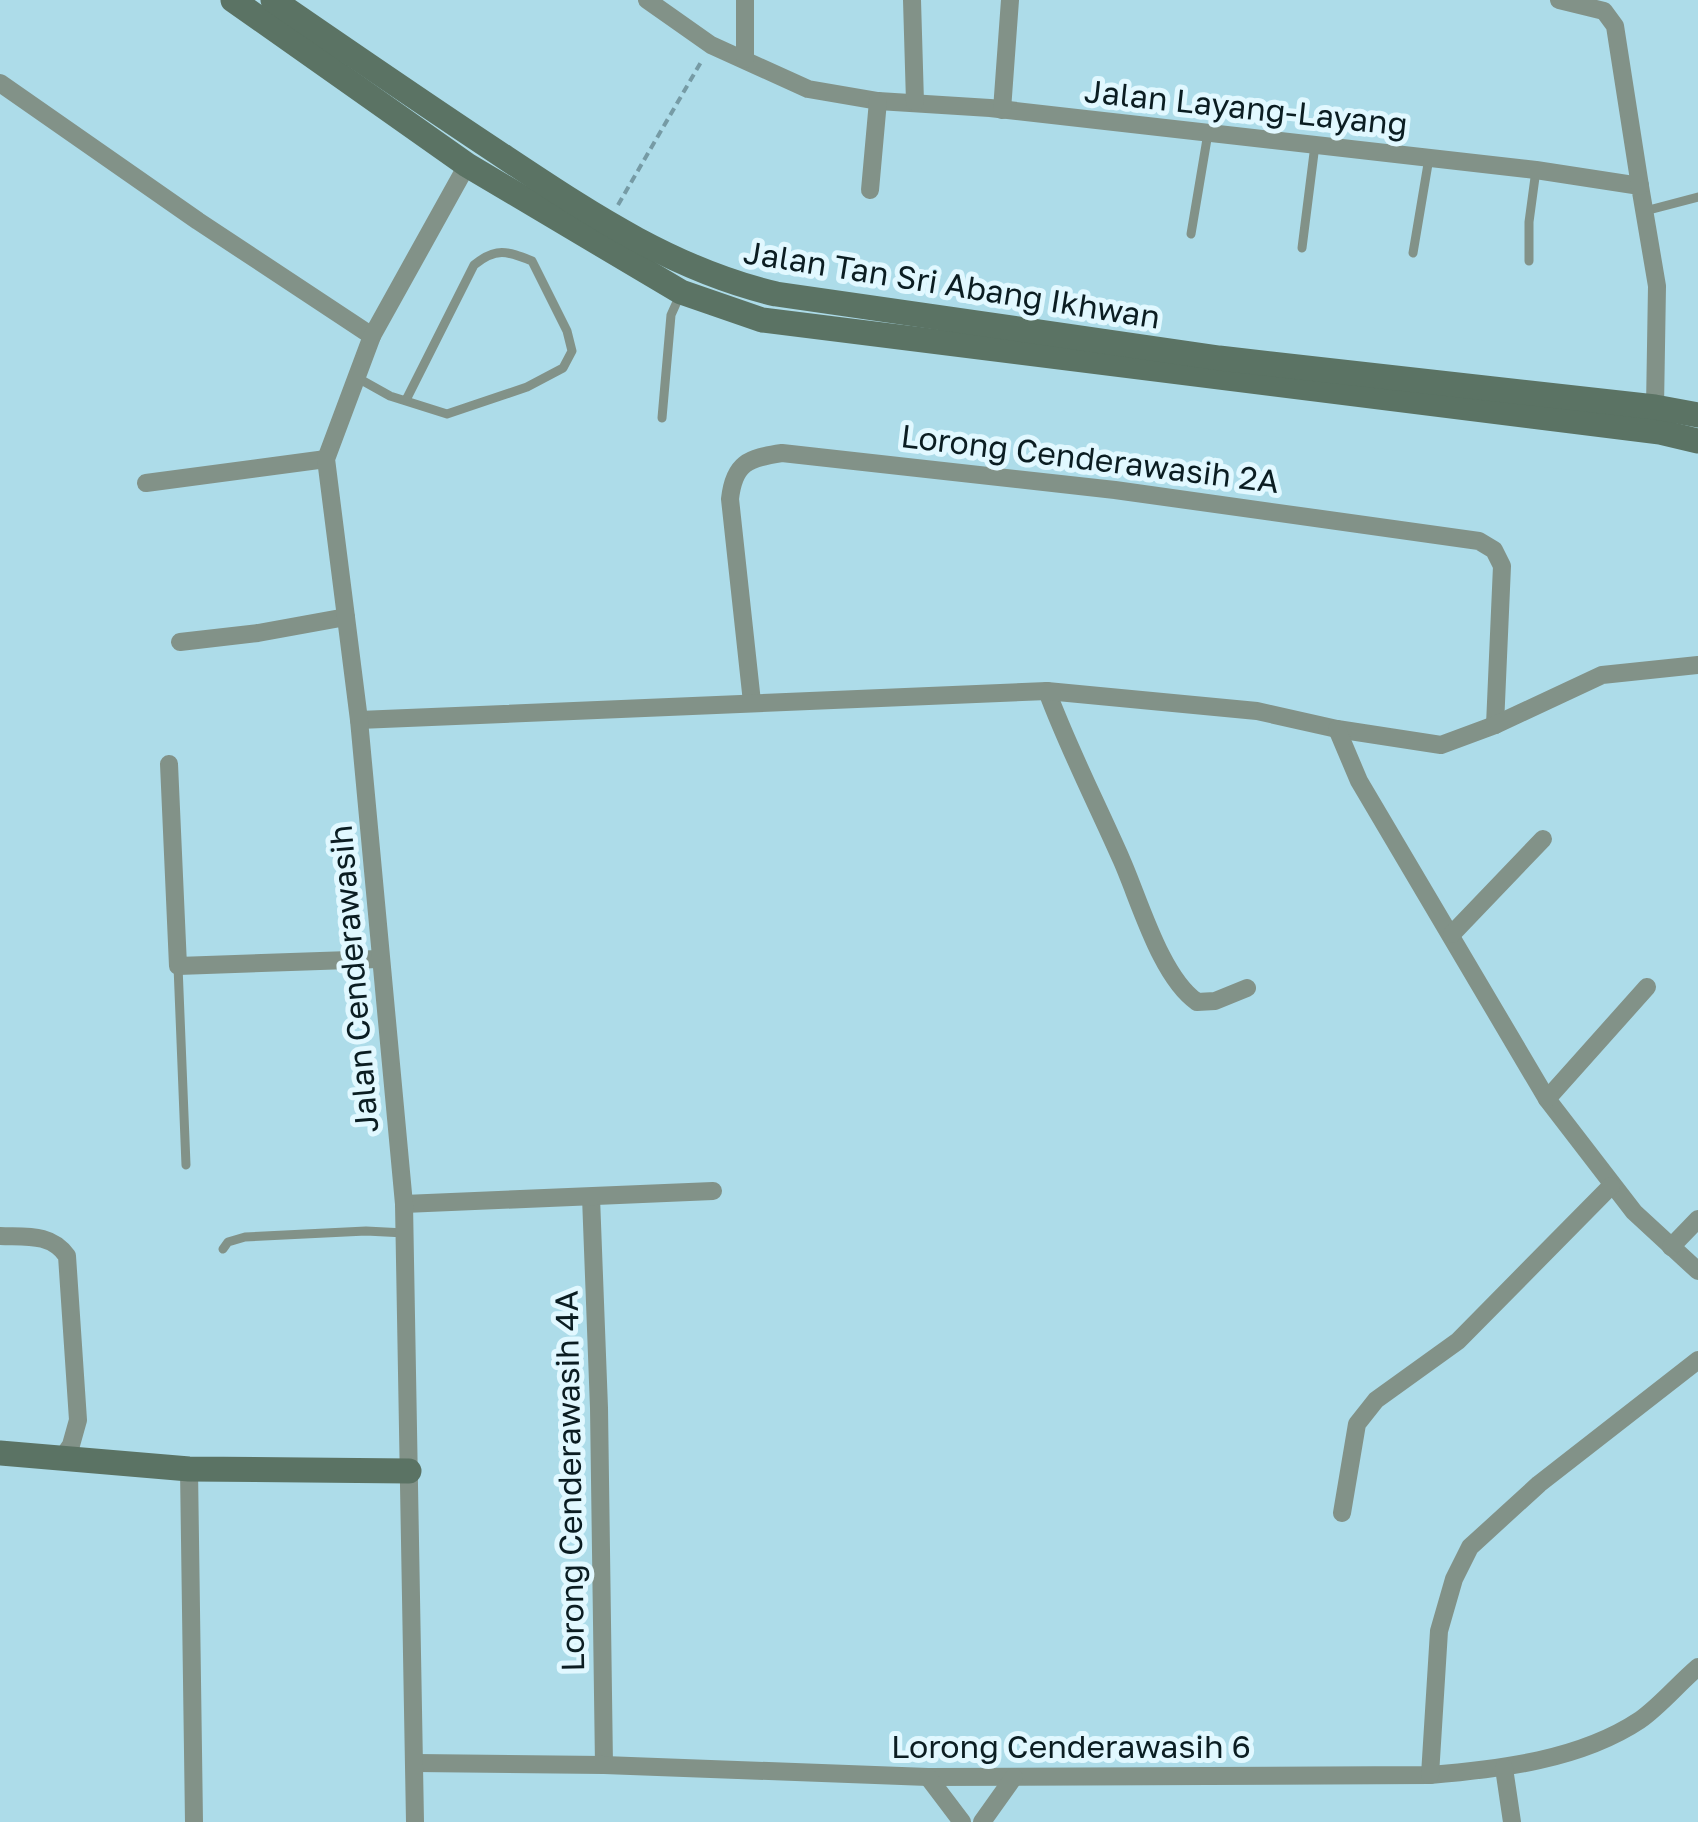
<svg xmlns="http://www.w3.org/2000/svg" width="1698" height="1822" viewBox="0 0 1698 1822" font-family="'Golos Text',sans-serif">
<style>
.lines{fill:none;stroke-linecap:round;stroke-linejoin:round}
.path{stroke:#769ba5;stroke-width:4;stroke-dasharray:8 5;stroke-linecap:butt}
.lane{stroke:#829288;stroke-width:9}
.street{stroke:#829288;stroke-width:18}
.secondary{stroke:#5b7364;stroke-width:25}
.labels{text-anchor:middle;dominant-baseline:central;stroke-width:10;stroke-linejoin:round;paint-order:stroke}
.street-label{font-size:32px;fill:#0b1d22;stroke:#e1f8ff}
</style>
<rect width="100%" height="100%" fill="#addce9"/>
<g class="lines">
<!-- path -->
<path class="path" d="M618,205L701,62"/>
<!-- lane -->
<g class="lane">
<path d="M1645,211L1698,197"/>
<path d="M1191,234L1208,133"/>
<path d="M1302,248L1315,145"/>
<path d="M1413,253L1429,158"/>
<path d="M1529,261V222L1536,170"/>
<path d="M356,377L390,396L447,414L527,387L563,368L572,351L567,331L532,261C507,251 496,247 474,265L406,400"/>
<path d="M662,418L671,315L680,295"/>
<path d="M178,966L186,1165"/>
<path d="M223,1249L228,1242L245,1237L366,1231L405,1233"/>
</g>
<!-- street -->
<g class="street">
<path d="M647,0L711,45L808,89L878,101L990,108L1536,170L1640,186L1657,286L1655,407"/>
<path d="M745,0V59"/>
<path d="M912,0L915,102"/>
<path d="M1559,0L1604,11L1615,26L1640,186"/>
<path d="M0,83L198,221L372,336"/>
<path d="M1002,110L1010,0"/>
<path d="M870,190L878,101"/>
<path d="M146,483L326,459"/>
<path d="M180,642L258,633L346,617"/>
<path d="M1047,691C1069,750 1097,804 1122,861C1140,902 1161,977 1197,1002L1215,1001L1247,988"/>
<path d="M752,702L730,499C734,463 748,458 782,453L1115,490L1479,541L1494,550L1502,566L1495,725"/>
<path d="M359,720L1047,691L1257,711L1337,729L1441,745L1495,725L1602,675L1698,665"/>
<path d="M1337,729L1359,781L1547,1099L1634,1212L1698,1271"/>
<path d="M169,764L178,966L379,959"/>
<path d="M1452,934L1543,839"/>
<path d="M1547,1099L1647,987"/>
<path d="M591,1197L599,1408L604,1765"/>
<path d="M404,1204L713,1191"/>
<path d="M0,1236C26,1237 51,1233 67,1256L78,1420L71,1445L62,1458"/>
<path d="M1671,1247L1698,1219"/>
<path d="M189,1469L194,1822"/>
<path d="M1342,1513L1357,1424L1376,1400L1458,1341L1611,1186"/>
<path d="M416,1763L604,1765L928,1777L1430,1775C1500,1769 1580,1760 1640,1720C1661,1705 1678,1684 1698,1667"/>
<path d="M1504,1768L1512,1822"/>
<path d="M1430,1775L1439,1631L1454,1579L1470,1547L1539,1484L1698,1360"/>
<path d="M928,1777L962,1822"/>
<path d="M415,1822L404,1204L359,720L326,459L372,336L467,165"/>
<path d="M982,1822L1014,1777"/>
</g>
<!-- secondary -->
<g class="secondary">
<path d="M233,0L467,165L681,292L762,320L1660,432L1698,441"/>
<path d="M273,0C350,53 427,106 506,158C592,215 674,270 776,294L1219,358L1655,407L1698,415"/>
<path d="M0,1453L189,1469L409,1471"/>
</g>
</g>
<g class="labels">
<!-- street labels -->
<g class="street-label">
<text transform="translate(1246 107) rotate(6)">Jalan Layang-Layang</text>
<text transform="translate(952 284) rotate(9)">Jalan Tan Sri Abang Ikhwan</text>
<text transform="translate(1090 458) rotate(7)">Lorong Cenderawasih 2A</text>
<text transform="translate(353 979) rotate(-95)">Jalan Cenderawasih</text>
<text transform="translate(569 1481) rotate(-91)">Lorong Cenderawasih 4A</text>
<text x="1071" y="1746">Lorong Cenderawasih 6</text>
</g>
</g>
</svg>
